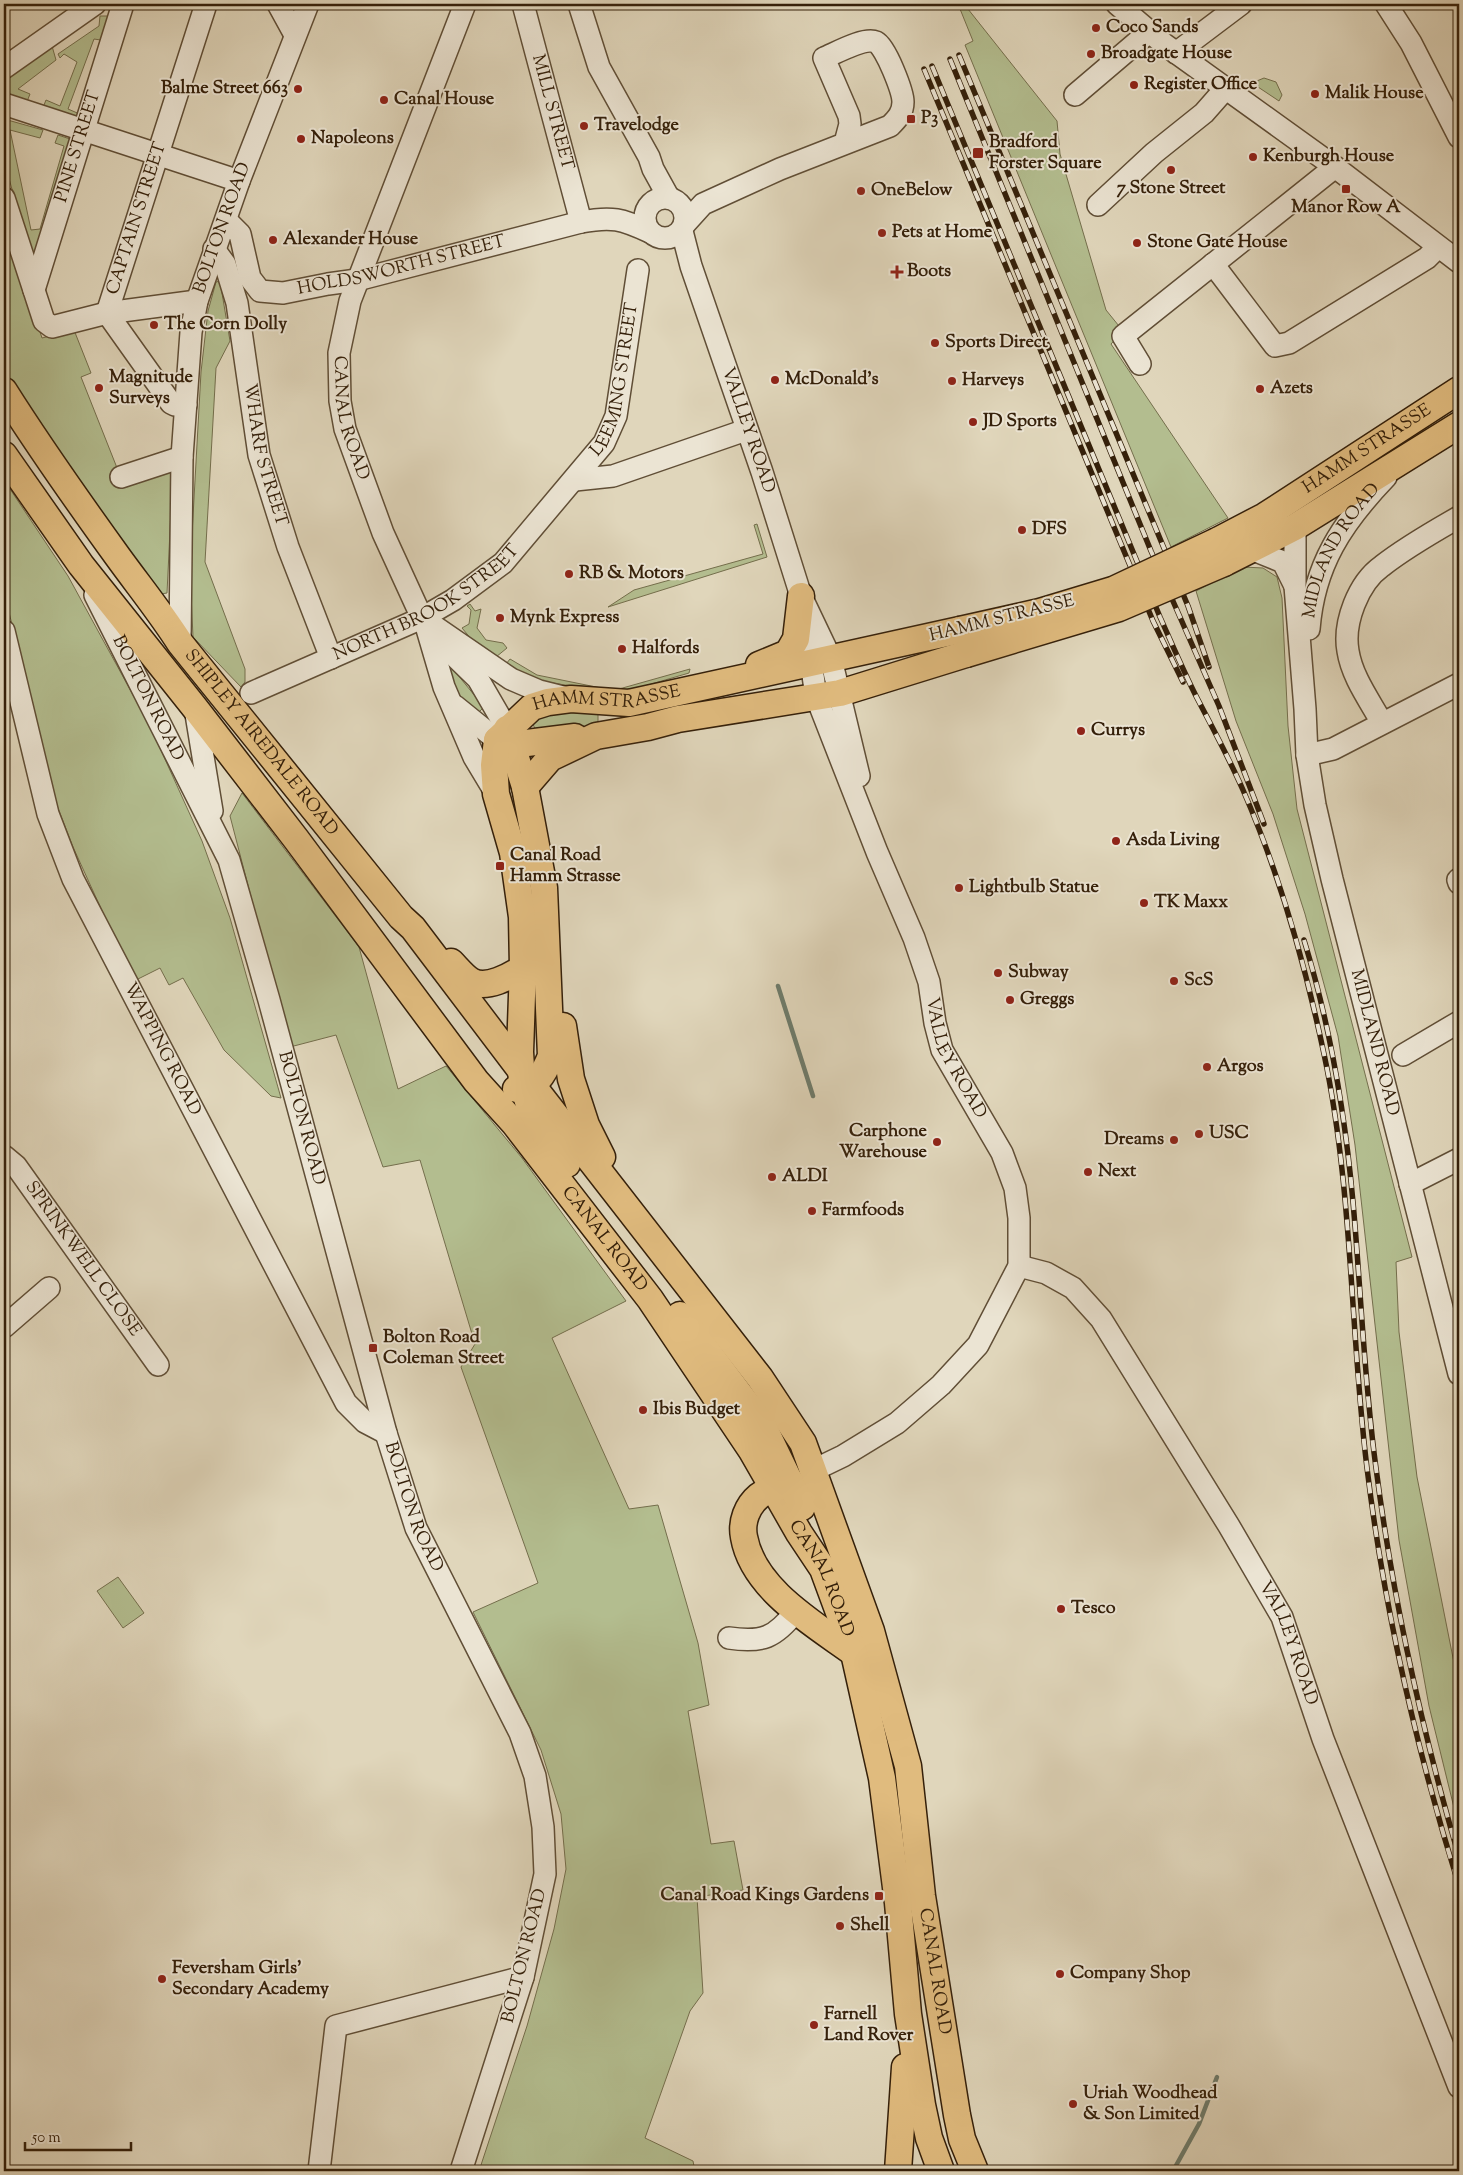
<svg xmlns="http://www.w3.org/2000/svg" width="1463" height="2175" viewBox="0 0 1463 2175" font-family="'Sorts Mill Goudy',serif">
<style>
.green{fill:#b3bd8f;stroke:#746e4c}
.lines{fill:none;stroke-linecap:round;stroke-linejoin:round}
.stream{stroke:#6e7c6c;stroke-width:4.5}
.minor-casing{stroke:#604e36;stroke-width:24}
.major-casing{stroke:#35200a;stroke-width:29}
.minor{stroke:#ebe4d3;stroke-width:21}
.major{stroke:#e0bb7e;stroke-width:26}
.rail-casing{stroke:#35200a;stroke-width:5.5}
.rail{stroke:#ebe4d3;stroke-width:4;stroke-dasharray:11;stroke-linecap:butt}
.major-bridge-casing{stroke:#35200a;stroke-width:29;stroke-linecap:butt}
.major-bridge{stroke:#e0bb7e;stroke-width:26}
.poi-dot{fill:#8f2418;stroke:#ebe4d3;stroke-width:2}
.labels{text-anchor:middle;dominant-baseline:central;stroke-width:4;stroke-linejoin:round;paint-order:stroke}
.poi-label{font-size:18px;font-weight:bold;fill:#35200a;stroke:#ebe4d3;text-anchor:start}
.street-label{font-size:18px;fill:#35200a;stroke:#ebe4d3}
</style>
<rect width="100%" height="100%" fill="#e0d6bb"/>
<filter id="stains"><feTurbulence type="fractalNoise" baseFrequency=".004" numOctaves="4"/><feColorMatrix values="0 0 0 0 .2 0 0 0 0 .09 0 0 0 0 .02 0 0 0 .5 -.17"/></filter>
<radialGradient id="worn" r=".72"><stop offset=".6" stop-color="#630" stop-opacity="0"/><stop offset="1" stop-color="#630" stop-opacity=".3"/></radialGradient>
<!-- green -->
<g class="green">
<path d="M958,4H964L1057,121L1060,154L1106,310L1123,331L1111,344L1228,518L1171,547L965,45L973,41Z"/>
<path d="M100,16H109L107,41L94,39L68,109L82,115L80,124L42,110L46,100L60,106L77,62L64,54L60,58L58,54L99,26Z"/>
<path d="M52,46L56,60L18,89L30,94L26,104L4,97V81Z"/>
<path d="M1264,78L1276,82L1282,95L1279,101L1252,83Z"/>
<path d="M4,119L43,130L40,138L10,130L31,230L40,229L64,146L55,143L58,135L76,141L33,263L4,161Z"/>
<path d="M4,222L42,338L74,330L91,373L81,377L123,483L173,468L167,593L161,594L78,490L4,376Z"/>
<path d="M220,281L230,341L216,368L205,562L245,669V682L241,687L193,637L190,571L201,372L208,311L216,282Z"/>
<path d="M4,480L68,576L150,726L202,841L230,918L281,1098L271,1096L224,1050L183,978L169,985L160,968L134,981L73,847L56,803L4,592Z"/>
<path d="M757,524L767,557L608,607L634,590L763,554L754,525Z"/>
<path d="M1243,567L1263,568L1277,577L1282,598L1288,726L1297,809L1412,1257L1396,1262L1399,1332L1417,1477L1459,1688V1828L1429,1706L1399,1540L1355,1145L1338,1036L1305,914L1273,814L1236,721L1196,591Z"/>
<path d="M470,604L475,611L481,609L477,628L486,640L503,643L507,648L496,657L472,640L462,628L469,624L471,610L467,606Z"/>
<path d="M510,659L537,675L601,688L619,689L690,669L689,673L624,692H609L540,681L525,675L506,664Z"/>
<path d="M448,663L484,707L477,714L459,700Z"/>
<path d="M556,712L598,714V726L576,731L535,729L533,724L536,722L535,720Z"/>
<path d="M242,793L359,947L398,1089L446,1066L522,1158L626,1301L552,1338L629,1509L658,1505L698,1643L709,1705L688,1711L711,1844L734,1841L743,1890L697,1897L703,1993L690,2011L645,2138L693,2161L695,2171H479L527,2026L554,1929L566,1869L561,1814L541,1750L473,1612L538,1583L461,1367L475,1344L420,1160L383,1167L336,1035L290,1047L230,816Z"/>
<path d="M118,1577L144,1613L123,1628L97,1591Z"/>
</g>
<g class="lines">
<!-- stream -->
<g class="stream">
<path d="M778,986L813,1096"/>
<path d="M1173,2171L1199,2124L1217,2077"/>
</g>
<!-- minor casing -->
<g class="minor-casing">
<g id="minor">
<path d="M278,4L295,35"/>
<path id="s1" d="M465,4L350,301L339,353L340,401L345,429L383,533L427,629L444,687L474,757L495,792"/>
<path id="s2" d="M523,4L581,222"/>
<path d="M579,4L599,67L649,157L653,169L669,198"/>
<path d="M1117,4L1164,44L1335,167L1459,262"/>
<path d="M1386,4L1411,43L1459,137"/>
<path d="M1176,53L1241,4"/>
<path d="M4,68L95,4"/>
<path d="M1075,95L1149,32"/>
<path d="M4,104L239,181"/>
<circle cx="665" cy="218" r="20"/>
<path d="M4,198L44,321L52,327L107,313L197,301"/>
<path d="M1098,205L1154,153L1204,113L1226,88"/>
<path id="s3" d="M226,220L240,234L250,278L260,291L283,293L328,284L357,280L581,222C612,216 622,219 650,232"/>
<path d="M684,225L703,204L780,169L890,126C897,119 903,113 903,102C903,92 886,47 876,42C864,37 836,53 824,58L849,116L850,124L845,143"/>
<path id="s4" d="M682,231L691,266L762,472L801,596L831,659L859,776"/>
<path id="s5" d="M214,249L225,264L237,303L259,455L288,547L331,658"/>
<path d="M1213,264L1275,346L1289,343L1427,258L1438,247"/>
<path id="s6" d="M34,290L123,4"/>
<path d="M1140,364L1123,336L1335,167"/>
<path id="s7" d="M186,405H175L171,403L107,313L206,4"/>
<path d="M121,477L182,457"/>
<path d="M575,480L613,476L746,430"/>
<path id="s8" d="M1295,527V586L1305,709L1307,755L1315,805L1332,879L1459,1374"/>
<path d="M1251,549L1283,562L1294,584"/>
<path id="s9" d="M95,595L229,860L269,1000L386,1433L416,1528L520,1733L535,1776L543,1827L545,1874L523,1977L461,2171"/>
<path id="s10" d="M804,614L816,696L877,852L914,938L929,982L935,1023L942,1050L1002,1153L1015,1188L1019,1218V1266L978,1345L941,1385L897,1423L843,1456L814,1470"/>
<path d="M422,618L511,679L539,691L567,698"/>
<path id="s11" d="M1309,629C1314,565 1342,523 1386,477"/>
<path id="s12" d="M4,631L48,814L73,879L346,1403L365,1422L386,1433"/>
<path d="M438,640L478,679L507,729"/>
<path id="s13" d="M180,643L182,457L191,332L197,301L239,181L308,4"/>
<path id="s14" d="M251,693L422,618L453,600L503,563L604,443L616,416L638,270"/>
<path d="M455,706L497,740"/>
<path d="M195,708L212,811"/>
<path d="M1382,723C1370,701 1352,677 1348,651C1343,623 1358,583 1382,566C1406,547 1433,532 1459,517"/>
<path d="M1307,755L1333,749L1459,684"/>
<path d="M1459,879L1458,880L1459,883"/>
<path d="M1403,1055L1459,1022"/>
<path id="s15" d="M4,1156L16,1166L158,1365"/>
<path d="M1410,1184L1459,1159"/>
<path id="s16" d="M1019,1266L1046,1273L1073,1288L1101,1319L1229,1526L1282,1617L1323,1739L1459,2087"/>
<path d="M4,1327L49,1288"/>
<path d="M729,1638C762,1643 775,1638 796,1611"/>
<path d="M319,2171L336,2026L523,1977"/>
</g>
</g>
<!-- major casing -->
<g class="major-casing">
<g id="major">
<path id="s17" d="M4,391C40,448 79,503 118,557C139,586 161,613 180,643L401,917L413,928L532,1085L760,1378L803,1443L871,1631L908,1766L922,1896L957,2115L962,2139L975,2171"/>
<path id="s18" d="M4,455L81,565L195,708L296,839L476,1081L514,1123L650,1299L752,1451L799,1533L823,1569L854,1653L882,1778L898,1903L908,2014L922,2105L929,2138L941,2171"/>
<path id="s19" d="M1217,541L1265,516L1459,390"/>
<path d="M1224,563L1295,527L1459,425"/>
<path d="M759,665L788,653L796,639L801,596"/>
<path d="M507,729L525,787L544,888L551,1056C544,1074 536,1088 516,1089"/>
<path d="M497,740L511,745L575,737"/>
<path d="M525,787L550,758L596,736L648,727L678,719L840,693L966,654"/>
<path d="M451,962C457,968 464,977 471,981C486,990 511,976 523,968"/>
<path d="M563,1026L571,1079L586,1125L602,1157"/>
<path id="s20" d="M567,1164L549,1140L530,1108L522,1082L520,1052L523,968L522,917L513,853L496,794L494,765L497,740L532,707L548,702L571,699L629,703L960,630"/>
<path d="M680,1315L762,1424L802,1507"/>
<path d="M790,1481C780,1485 768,1489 759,1496C747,1506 741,1522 744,1537C753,1589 814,1624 854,1653"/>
<path d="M898,2171L905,2067"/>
</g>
</g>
<!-- minor -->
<use href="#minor" class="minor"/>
<!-- major -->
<use href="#major" class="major"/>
<!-- rail casing -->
<g class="rail-casing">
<g id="rail">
<path d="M959,55L1188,606L1209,667"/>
<path d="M950,59L1151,551L1219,706L1264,824"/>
<path d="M932,66L1160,617C1172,644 1183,670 1196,696C1212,727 1229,758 1243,790C1280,875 1305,964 1324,1054C1353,1190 1350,1331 1367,1468C1384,1608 1417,1751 1459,1886"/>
<path d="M924,69L1153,621L1183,682"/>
<path d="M1304,940C1330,1025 1345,1113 1353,1202C1361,1291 1364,1380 1376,1468C1393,1600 1422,1730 1459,1857"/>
</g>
</g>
<!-- rail -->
<use href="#rail" class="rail"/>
<!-- major-bridge casing -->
<g class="major-bridge-casing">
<g id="major-bridge">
<path d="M960,630L1040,612L1113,590L1217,541"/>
<path d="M966,654L1119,608L1224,563"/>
</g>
</g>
<!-- major-bridge -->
<use href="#major-bridge" class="major-bridge"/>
</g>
<!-- markers -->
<g class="poi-dot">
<circle cx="1096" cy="28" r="5"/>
<circle cx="1091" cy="54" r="5"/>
<circle cx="1134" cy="85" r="5"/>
<circle cx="298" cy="89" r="5"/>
<circle cx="1315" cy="94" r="5"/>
<circle cx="384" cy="100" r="5"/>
<rect x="906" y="114" width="10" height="10" rx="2.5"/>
<circle cx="584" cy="126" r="5"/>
<circle cx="301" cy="139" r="5"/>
<rect x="972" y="147" width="12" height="12" rx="2.5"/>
<circle cx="1253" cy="157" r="5"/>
<circle cx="1171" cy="170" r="5"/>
<rect x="1341" y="184" width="10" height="10" rx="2.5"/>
<circle cx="861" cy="191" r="5"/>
<circle cx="882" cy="233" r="5"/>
<circle cx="273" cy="240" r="5"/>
<circle cx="1137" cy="243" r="5"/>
<path d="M894.5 264.5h5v5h5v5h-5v5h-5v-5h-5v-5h5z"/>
<circle cx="154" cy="325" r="5"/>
<circle cx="935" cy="343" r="5"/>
<circle cx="775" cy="380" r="5"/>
<circle cx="952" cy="381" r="5"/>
<circle cx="99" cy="388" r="5"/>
<circle cx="1260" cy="389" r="5"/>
<circle cx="973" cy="422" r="5"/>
<circle cx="1022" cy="530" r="5"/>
<circle cx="569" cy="574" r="5"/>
<circle cx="500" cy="618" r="5"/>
<circle cx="622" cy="649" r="5"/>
<circle cx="1081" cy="731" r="5"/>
<circle cx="1116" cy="841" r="5"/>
<rect x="495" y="861" width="10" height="10" rx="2.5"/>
<circle cx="959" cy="888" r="5"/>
<circle cx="1144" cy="903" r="5"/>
<circle cx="998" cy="973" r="5"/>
<circle cx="1174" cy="981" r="5"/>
<circle cx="1010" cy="1000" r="5"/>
<circle cx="1207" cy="1067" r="5"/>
<circle cx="1199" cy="1134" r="5"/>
<circle cx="1174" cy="1140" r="5"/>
<circle cx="937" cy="1142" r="5"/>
<circle cx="1088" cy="1172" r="5"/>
<circle cx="772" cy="1177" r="5"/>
<circle cx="812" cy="1211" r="5"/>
<rect x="368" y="1343" width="10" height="10" rx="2.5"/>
<circle cx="643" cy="1410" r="5"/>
<circle cx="1061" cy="1609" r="5"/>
<rect x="874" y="1891" width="10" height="10" rx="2.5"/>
<circle cx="840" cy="1926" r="5"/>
<circle cx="1060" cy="1974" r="5"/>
<circle cx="162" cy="1979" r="5"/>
<circle cx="814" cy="2025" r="5"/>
<circle cx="1073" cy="2104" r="5"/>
</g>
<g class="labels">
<!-- poi labels -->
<g class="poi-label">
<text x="1106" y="28">Coco Sands</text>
<text x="1101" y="54">Broadgate House</text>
<text x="1144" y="85">Register Office</text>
<text x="288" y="89" text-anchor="end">Balme Street 663</text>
<text x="1325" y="94">Malik House</text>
<text x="394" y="100">Canal House</text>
<text x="921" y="119">P3</text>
<text x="594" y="126">Travelodge</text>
<text x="311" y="139">Napoleons</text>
<text x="989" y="143">Bradford<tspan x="989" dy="21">Forster Square</tspan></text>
<text x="1263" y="157">Kenburgh House</text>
<text x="1171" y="189" text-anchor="middle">7 Stone Street</text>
<text x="871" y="191">OneBelow</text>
<text x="1346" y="208" text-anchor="middle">Manor Row A</text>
<text x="892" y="233">Pets at Home</text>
<text x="283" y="240">Alexander House</text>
<text x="1147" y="243">Stone Gate House</text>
<text x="907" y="272">Boots</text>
<text x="164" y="325">The Corn Dolly</text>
<text x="945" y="343">Sports Direct</text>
<text x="109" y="378">Magnitude<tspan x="109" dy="21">Surveys</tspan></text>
<text x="785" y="380">McDonald's</text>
<text x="962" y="381">Harveys</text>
<text x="1270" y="389">Azets</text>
<text x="983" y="422">JD Sports</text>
<text x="1032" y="530">DFS</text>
<text x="579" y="574">RB &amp; Motors</text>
<text x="510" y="618">Mynk Express</text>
<text x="632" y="649">Halfords</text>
<text x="1091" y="731">Currys</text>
<text x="1126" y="841">Asda Living</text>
<text x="510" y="856">Canal Road<tspan x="510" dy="21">Hamm Strasse</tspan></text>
<text x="969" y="888">Lightbulb Statue</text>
<text x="1154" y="903">TK Maxx</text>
<text x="1008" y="973">Subway</text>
<text x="1184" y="981">ScS</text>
<text x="1020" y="1000">Greggs</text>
<text x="1217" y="1067">Argos</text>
<text x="927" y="1132" text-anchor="end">Carphone<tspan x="927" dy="21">Warehouse</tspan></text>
<text x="1209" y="1134">USC</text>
<text x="1164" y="1140" text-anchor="end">Dreams</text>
<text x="1098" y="1172">Next</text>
<text x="782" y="1177">ALDI</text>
<text x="822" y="1211">Farmfoods</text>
<text x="383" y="1338">Bolton Road<tspan x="383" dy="21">Coleman Street</tspan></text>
<text x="653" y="1410">Ibis Budget</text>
<text x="1071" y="1609">Tesco</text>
<text x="869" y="1896" text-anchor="end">Canal Road Kings Gardens</text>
<text x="850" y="1926">Shell</text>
<text x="172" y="1969">Feversham Girls'<tspan x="172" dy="21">Secondary Academy</tspan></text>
<text x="1070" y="1974">Company Shop</text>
<text x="824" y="2015">Farnell<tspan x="824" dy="21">Land Rover</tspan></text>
<text x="1083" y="2094">Uriah Woodhead<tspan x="1083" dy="21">&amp; Son Limited</tspan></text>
</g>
<!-- street labels -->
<g class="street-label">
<text stroke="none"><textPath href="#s2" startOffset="112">MILL STREET</textPath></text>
<text stroke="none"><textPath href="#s6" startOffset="150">PINE STREET</textPath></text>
<text stroke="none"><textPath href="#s7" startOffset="225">CAPTAIN STREET</textPath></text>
<text stroke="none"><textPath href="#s13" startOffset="420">BOLTON ROAD</textPath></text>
<text stroke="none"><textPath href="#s3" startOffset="226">HOLDSWORTH STREET</textPath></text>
<text stroke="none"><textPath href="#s14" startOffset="506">LEEMING STREET</textPath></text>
<text stroke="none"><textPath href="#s1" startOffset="438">CANAL ROAD</textPath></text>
<text stroke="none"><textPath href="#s4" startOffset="210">VALLEY ROAD</textPath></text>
<text stroke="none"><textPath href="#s19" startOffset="176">HAMM STRASSE</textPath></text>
<text stroke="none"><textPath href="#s5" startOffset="214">WHARF STREET</textPath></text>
<text stroke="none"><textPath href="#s11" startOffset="86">MIDLAND ROAD</textPath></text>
<text stroke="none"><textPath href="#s14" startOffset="198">NORTH BROOK STREET</textPath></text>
<text transform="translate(1002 619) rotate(-14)">HAMM STRASSE</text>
<text stroke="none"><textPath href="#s9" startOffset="116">BOLTON ROAD</textPath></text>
<text stroke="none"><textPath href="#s20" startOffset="564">HAMM STRASSE</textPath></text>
<text stroke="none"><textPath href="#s17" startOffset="436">SHIPLEY AIREDALE ROAD</textPath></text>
<text stroke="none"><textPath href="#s8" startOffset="524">MIDLAND ROAD</textPath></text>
<text stroke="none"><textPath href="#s12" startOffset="450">WAPPING ROAD</textPath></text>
<text stroke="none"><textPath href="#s10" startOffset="472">VALLEY ROAD</textPath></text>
<text stroke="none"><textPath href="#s9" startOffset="565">BOLTON ROAD</textPath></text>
<text stroke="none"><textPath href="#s18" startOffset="988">CANAL ROAD</textPath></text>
<text stroke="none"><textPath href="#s15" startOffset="130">SPRINKWELL CLOSE</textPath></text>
<text stroke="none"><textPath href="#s9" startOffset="970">BOLTON ROAD</textPath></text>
<text stroke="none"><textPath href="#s18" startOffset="1392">CANAL ROAD</textPath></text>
<text stroke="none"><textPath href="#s16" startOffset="476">VALLEY ROAD</textPath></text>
<text transform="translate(525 1956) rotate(-76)">BOLTON ROAD</text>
<text stroke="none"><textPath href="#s17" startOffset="1869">CANAL ROAD</textPath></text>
</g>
</g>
<!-- margin -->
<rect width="1463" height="2175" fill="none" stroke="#e0d6bb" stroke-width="20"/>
<rect x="5" y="5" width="1453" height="2165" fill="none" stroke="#35200a" stroke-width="2.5"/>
<rect x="10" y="10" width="1443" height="2155" fill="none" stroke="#35200a"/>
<!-- scale -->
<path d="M25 2142v8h106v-8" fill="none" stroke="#35200a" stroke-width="2.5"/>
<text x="32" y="2142" font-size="15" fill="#35200a" stroke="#ebe4d3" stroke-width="4" paint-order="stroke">50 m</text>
<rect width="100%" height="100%" filter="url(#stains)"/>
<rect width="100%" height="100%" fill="url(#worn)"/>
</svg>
